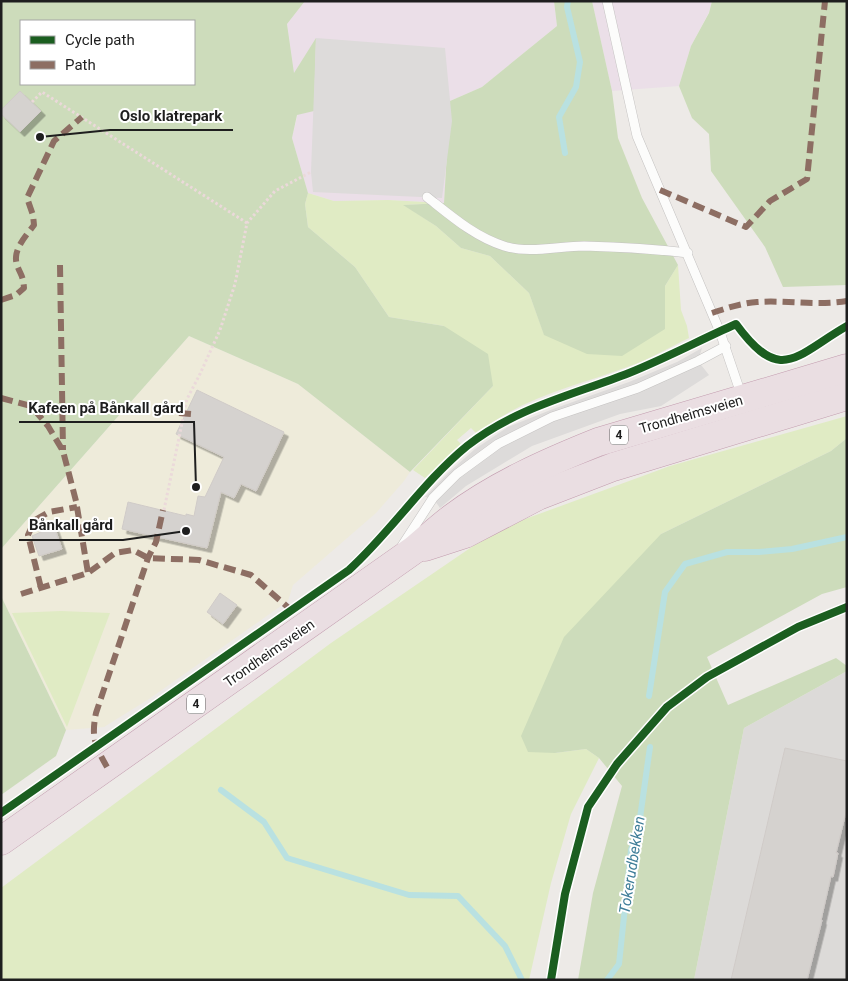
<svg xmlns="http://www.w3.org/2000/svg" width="848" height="981" viewBox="0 0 848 981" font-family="Roboto,sans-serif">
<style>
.residential{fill:#dcdad8}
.industrial{fill:#ebdfe8}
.farmland{fill:#eeebda}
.grass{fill:#e0ebc4}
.forest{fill:#cddcbb;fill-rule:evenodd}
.parking{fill:#dddbda}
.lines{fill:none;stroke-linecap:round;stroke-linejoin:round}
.stream{stroke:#b9e1e1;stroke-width:6}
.building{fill:#d5d2cf;stroke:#d0cbc8;filter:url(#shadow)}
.lane-casing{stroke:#c4c2c1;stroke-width:10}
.highway-casing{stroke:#c39caf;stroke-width:29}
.path{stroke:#ebd9da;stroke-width:3;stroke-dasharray:2.5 2.5;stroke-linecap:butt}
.lane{stroke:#fcfcfb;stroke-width:9}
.highway{stroke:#eadee2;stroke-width:28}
.quiet{stroke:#8d6e63;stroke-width:6;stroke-dasharray:12 6;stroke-linecap:butt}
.cycleway-casing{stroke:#fff;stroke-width:11}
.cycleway{stroke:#1b5e20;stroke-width:8}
.labels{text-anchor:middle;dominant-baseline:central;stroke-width:4;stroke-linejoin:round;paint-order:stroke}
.shield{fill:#fff;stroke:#626262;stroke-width:1}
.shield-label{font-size:12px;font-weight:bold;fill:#1e1e1e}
.street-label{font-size:14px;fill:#1e1e1e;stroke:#fff}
.water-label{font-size:15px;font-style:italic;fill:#3f7e99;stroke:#fff}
.leader{fill:none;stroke:#1e1e1e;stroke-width:2}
.callout-dot{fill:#1e1e1e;stroke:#fff;stroke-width:2}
.callout-label{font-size:15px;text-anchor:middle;font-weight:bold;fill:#1e1e1e;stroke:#fff;stroke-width:4;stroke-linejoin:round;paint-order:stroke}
</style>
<defs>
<filter id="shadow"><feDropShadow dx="4.5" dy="4.5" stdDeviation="0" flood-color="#0004"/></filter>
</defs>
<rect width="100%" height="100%" fill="#edeae7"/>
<!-- residential -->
<path class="residential" d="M847,671V980H694L744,728Z"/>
<!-- industrial -->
<g class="industrial">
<path d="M305,1H554L557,26L482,87L450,101L444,203L388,200L334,201L308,193L292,138L316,39L294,74L287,24Z"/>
<path d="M592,1H712L709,12L691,46L679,86L612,91Z"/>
</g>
<!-- farmland -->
<path class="farmland" d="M189,336L298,384L410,472L404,481L376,513L293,585L288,601L149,699L104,727L66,730L1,596V549Z"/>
<!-- grass -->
<g class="grass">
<path d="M308,193L334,201L388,200L444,203L404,205L436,226L461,248L490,256L529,293L544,334L665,329V286L678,265L681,310L687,326L689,338C670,347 650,359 630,366C577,386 521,397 477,434L471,428L457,440L461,444L425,478L413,470L493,386L444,326L389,317L355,267L308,227L305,204Z"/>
<path d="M847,416V438L831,451L661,534L555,753L586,749L599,758L571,814L551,883L529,980H1V888L331,643L498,529L670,466Z"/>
<path d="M61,611L110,613L67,727L12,613Z"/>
</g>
<!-- forest -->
<g class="forest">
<path d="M1,1H305L287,24L294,73L316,38L314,111L297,115L292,138L308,193L305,204L308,227L355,267L389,317L444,326L488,354L493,386L410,472L298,384L189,336L1,549ZM21,21H194V84H21Z"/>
<path d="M554,1H592L612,91L618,138L642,198L678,265L665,286V329L622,356L587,354L544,335L529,293L490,256L461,248L436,226L403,205L444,203L450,101L482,87L557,26Z"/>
<path d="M712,1H847V285L783,287L765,247L711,171L709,134L692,118L679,86L691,46L709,13Z"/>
<path d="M847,438V587L822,594L707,657L728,705L836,658L847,666V671L744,728L694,980H578L593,893L622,786L599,758L586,749L555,753L528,752L521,736L564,637L661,534L831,451Z"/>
<path d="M1,596L66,730L56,756L1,795Z"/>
</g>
<!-- parking -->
<g class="parking">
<path d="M316,38L445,48L452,121L442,198L313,192L311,172Z"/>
<path d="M702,348L698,361L709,375L661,406L620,414L532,446L466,486L440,508L433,498L425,497L448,473L475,449L508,427L553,409L629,382L677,362Z"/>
</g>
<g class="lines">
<!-- stream -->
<g class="stream">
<path d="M565,153L559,117L576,87L580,62L567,7L568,1"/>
<path d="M649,696L665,592L685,564L727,552H759L792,549L847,537"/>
<path d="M221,790L264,822L287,858L409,895L458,896L505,946L522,980"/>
<path d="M607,980L619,964L631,850L639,825L650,747"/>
</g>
</g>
<!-- building -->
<g class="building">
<path d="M20,91L41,111L20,132L1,114V110Z"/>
<path d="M197,390L284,432L256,491L241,484L234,498L221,492L207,548L122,529L128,502L186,516V514L194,516L198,496L205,497L224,457L176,434Z"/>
<path d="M54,526L62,549L39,556L32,536Z"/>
<path d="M220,593L237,605L223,624L207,612Z"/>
<path d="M785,748L847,761V808L836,853H838L833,877L831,876L821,920H822L807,980H731Z"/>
</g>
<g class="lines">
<!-- lane casing -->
<g class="lane-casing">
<g id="lane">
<path d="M607,1L637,136L720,332L742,397"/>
<path d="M427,197C451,216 475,237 504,246C529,254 559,246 584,246C619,247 654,249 688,253"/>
<path d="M402,546L433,498L457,474L498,444L552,417L638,388L698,361L726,346"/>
</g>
</g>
<!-- highway casing -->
<g class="highway-casing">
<g id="highway">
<path d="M425,547L465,534L538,496L613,467L847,396"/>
<path d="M1,841L414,550C427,539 439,528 452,518C496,485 548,462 598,442L847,368"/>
</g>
</g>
<!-- path -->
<g class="path">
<path d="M32,102L42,92L247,223"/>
<path d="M164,510L187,399L200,374L220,330L235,284L247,223L275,191L311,172"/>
</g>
<!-- lane -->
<use href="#lane" class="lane"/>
<!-- highway -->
<use href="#highway" class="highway"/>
<!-- quiet -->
<g class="quiet">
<path d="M660,190L746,227L770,201L807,179L825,1"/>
<path d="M60,265L63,450"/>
<path d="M1,300L16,295L24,288C23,275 21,276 17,265C12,250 26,236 34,225L33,215L27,198L54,141L82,117"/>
<path d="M712,313C727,308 742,303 757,302C787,300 817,306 847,301"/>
<path d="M1,398L31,406L48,426L63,451L76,501L88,573"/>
<path d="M179,413L191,414"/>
<path d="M41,588L28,535L35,520L49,512L77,507"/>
<path d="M21,594L88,573L115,553L133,550L148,558L199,560L251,575L291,610"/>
<path d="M107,767C95,746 91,737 96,713L148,558L156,542L163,510"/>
</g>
<!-- cycleway casing -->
<g class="cycleway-casing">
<g id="cycleway">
<path d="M1,813L349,570C391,532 423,482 467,446C515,408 573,395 629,373C666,358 700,340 736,324C781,386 796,355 847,326"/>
<path d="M551,980L565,894L588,807L617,764L667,707L707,677L798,627L847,607"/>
</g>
</g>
<!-- cycleway -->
<use href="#cycleway" class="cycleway"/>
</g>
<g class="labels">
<!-- shield labels -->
<g class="shield">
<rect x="610" y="425.5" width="18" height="19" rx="4"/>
<rect x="187" y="694.5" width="18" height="19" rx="4"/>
</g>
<g class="shield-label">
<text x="619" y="435">4</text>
<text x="196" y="704">4</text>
</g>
<!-- street labels -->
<g class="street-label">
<text transform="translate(691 414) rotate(-16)">Trondheimsveien</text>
<text transform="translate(269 653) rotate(-35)">Trondheimsveien</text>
</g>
<!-- water labels -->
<g class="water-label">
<text transform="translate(632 865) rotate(-81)">Tokerudbekken</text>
</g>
</g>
<!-- callouts -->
<path class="leader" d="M40 137L110 130H233M196 487L194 422H19M186 531L123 540H19"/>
<g class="callout-dot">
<circle cx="40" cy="137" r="5"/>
<circle cx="196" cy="487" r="5"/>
<circle cx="186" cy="531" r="5"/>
</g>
<g class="callout-label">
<text x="171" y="121">Oslo klatrepark</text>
<text x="106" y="413">Kafeen på Bånkall gård</text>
<text x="71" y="530">Bånkall gård</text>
</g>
<!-- border -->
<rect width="848" height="981" fill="none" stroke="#1e1e1e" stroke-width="5"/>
<!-- legend -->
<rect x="20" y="20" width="175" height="65" fill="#ffffff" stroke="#a5a5a5"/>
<rect x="30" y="36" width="25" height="8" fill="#1b5e20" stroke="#a5a5a5"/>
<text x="65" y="45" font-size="15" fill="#1e1e1e">Cycle path</text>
<rect x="30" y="61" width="25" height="8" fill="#8d6e63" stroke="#a5a5a5"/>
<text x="65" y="70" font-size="15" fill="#1e1e1e">Path</text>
</svg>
